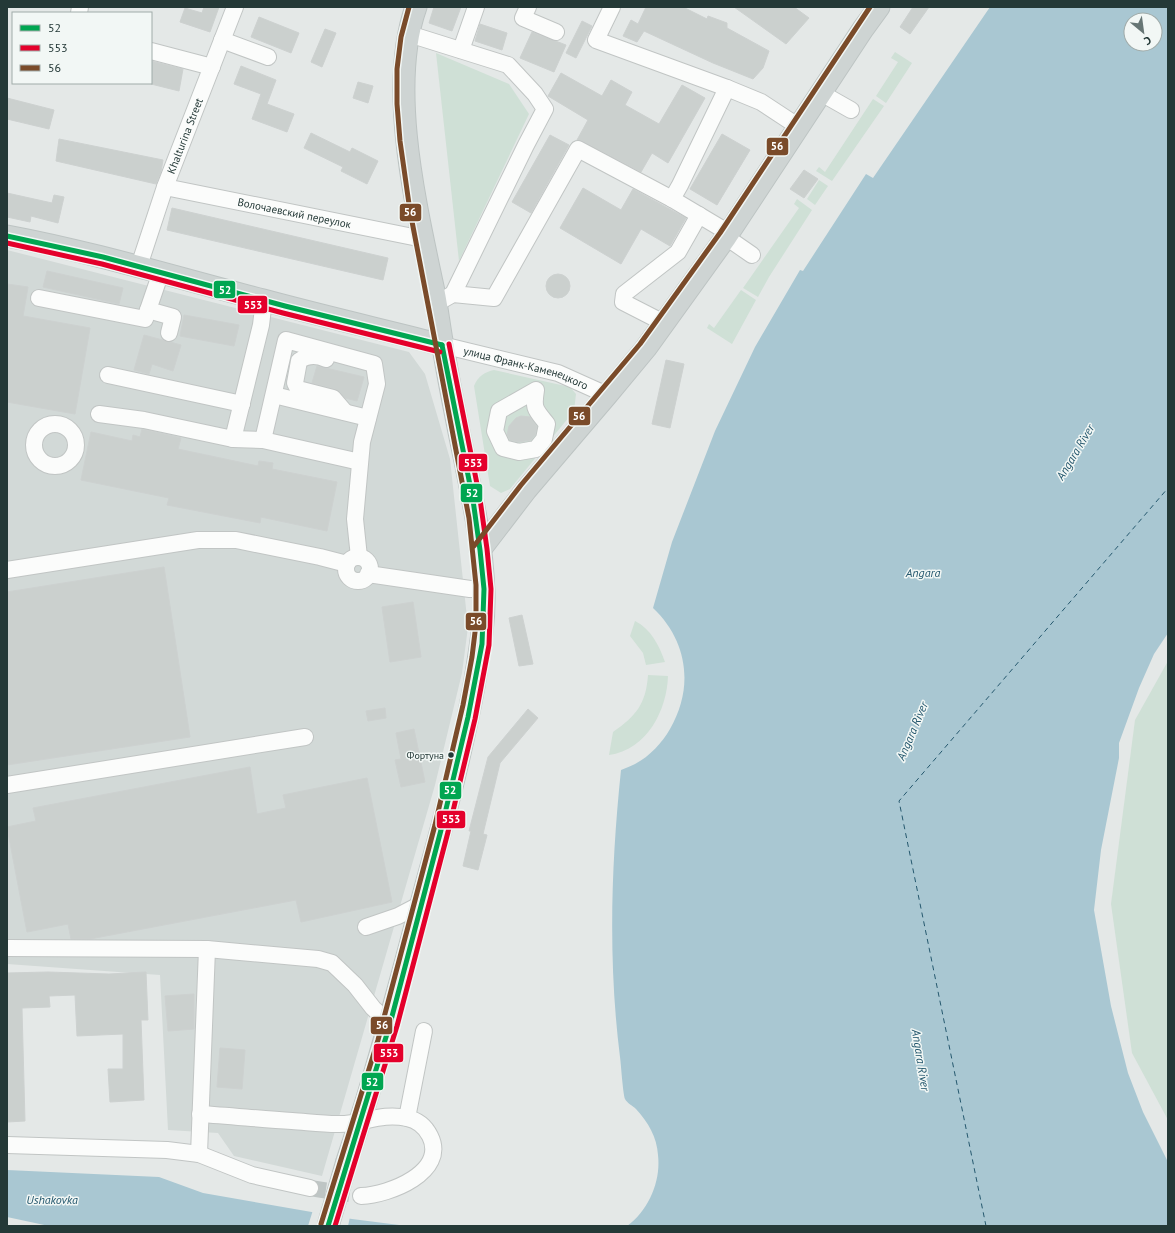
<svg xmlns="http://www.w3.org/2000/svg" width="1175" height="1233" viewBox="0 0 1175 1233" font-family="'PT Sans',sans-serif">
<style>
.built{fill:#d2d9d7}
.green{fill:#cfe0d6}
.water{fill:#a9c7d2;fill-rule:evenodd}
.pier{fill:#e4e8e7}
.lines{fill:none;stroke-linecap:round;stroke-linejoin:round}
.ferry{stroke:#25586e;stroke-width:1;stroke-dasharray:5 4;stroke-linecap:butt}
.building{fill:#cbd0ce;stroke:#cdd1d0}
.minor-tunnel{stroke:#bec5c4;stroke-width:16;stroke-dasharray:16 8;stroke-linecap:butt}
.minor-casing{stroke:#c1c5c4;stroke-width:18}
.major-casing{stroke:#bdc4c3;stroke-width:23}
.minor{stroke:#fbfcfb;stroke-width:16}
.major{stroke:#ced4d3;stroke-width:21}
.major-bridge-casing{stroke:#bdc4c3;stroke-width:23;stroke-linecap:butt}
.major-bridge{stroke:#ced4d3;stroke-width:21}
.bus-1-casing{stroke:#f2f7f5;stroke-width:8}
.bus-2-casing{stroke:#f2f7f5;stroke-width:8}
.bus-3-casing{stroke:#f2f7f5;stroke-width:8}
.bus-1{stroke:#00a651;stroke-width:5}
.bus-2{stroke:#e4002b;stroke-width:5}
.bus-3{stroke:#7a4b2a;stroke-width:5}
.bus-dot{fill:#243937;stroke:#f2f7f5;stroke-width:1.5}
.labels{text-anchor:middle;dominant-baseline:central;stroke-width:3;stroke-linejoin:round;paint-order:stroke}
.bus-label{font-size:10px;fill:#243937;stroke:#f2f7f5;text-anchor:end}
.street-label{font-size:11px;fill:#243937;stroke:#f2f7f5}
.water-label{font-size:12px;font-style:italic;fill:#25586e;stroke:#f2f7f5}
.line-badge{stroke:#f2f7f5;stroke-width:1.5}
.badge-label{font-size:11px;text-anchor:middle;font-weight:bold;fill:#fff}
</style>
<rect width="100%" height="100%" fill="#e4e8e7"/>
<!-- built -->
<path class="built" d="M7,250L409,352L425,374L450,459L468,627L462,673L435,785L322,1176L234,1156L218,1133L168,1130L160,975L7,964Z"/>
<!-- green -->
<g class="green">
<path d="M895,52L912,63L886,103L876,96L898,62L891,58Z"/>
<path d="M436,53L509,84L529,114L459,261Z"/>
<path d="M873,99L884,106L832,181L816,171L819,167L825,172Z"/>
<path d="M819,180L828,186L815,205L807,199Z"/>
<path d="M797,199L812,210L769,277L758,297L743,288L799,208L794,204Z"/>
<path d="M741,290L756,300L732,344L707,328L709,324L714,328Z"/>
<path d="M494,370L570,387L576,394L574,411L510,489L501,493L490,486L474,386C478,376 485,372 494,370Z"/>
<path d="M635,621C651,629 659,645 665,662L646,665L643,653L630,636Z"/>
<path d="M1168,661V1120L1132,1053L1111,904L1135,720Z"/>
<path d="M648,675L668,676C667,710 647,750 609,755L613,732C636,716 646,704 648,675Z"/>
</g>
<!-- water -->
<g class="water">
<path d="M990,7H1168V633L1154,654L1139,688L1119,743V758L1101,850L1094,910L1111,1006L1128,1073L1143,1112L1168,1162V1226H627C649,1210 661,1181 658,1155C657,1137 648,1122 636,1109C633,1106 627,1103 625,1099C623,1094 621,1064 620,1057C608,962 611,865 621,770C626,768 631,766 635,764C650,756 662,743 670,729C694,688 688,641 653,608L672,542L715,431L755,347L800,270L803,271L866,174L873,178ZM1131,20H1155V44H1131Z"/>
<path d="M7,1170L159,1177L203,1193L352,1219L407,1226H49L7,1217Z"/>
</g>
<!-- pier -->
<path class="pier" d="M313,1210L350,1217L348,1226H308Z"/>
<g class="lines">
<!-- ferry -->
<path class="ferry" d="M986,1226L899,801L1168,488"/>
</g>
<!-- building -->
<g class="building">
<path d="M204,7H219L210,32L180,22L185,8L202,13Z"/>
<path d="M434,7H461L452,31L429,23Z"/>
<path d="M646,7H683L707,19L708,16L727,23V28L769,51L763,68L753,79L713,63L644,31L637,42L623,36L631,20L638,24Z"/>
<path d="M734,7H794L809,18L786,44Z"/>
<path d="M913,7H929L910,34L900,27Z"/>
<path d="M259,17L299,33L291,53L251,37Z"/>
<path d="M582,21L592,26L576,58L566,53Z"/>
<path d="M480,24L507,33L502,50L475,41Z"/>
<path d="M325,29L336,33L322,67L311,62Z"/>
<path d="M532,32L566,45L554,72L520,58Z"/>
<path d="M151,61L183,69L179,91L151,84Z"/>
<path d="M241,66L276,80L267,104L294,114L287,132L252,119L261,94L234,84Z"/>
<path d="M561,73L602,96L611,80L632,92L625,105L659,124L682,85L705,98L668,163L652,153L641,172L582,141L577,140L588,120L548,96Z"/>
<path d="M358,82L373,86L368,103L353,98Z"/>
<path d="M7,98L54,110L49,129L7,119Z"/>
<path d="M311,133L350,152L352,148L378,161L367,184L341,171L343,167L304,148Z"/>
<path d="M722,134L750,150L717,205L690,189Z"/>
<path d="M550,135L569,145L531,213L512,202Z"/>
<path d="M59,139L163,160L161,172L156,184L56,161Z"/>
<path d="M804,170L818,179L804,198L790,189Z"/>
<path d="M583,188L621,210L633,189L686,218L670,246L641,229L621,264L560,228Z"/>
<path d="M7,193L52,203L54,195L64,197L58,223L31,216L30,222L7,217Z"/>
<path d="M172,208L388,258L383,280L167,230Z"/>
<path d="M47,271L123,288L119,304L43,287Z"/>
<circle cx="558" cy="286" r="12"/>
<path d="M7,284L28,287L23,316L90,328L75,414L7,402Z"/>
<path d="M184,315L239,325L234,346L180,336Z"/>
<path d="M144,335L181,345L173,371L152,364L149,374L134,370Z"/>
<path d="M666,360L684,364L670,428L652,424Z"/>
<path d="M317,366L364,377L357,401L345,398L335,389L312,383Z"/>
<path d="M521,416L530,417L537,427L535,435L531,440L519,442L510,440L507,435L509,426L516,418Z"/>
<path d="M142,429L181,438L178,449L258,466L259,461L273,463L272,469L337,482L327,531L261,517L260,523L167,505L169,498L81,480L91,432L132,441L133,435L140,437Z"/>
<path d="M164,567L190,737L7,765V592Z"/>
<path d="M413,602L421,657L390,662L382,607Z"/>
<path d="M522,615L533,664L519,666L509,618Z"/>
<path d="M385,708L386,718L368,721L366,711Z"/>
<path d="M528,709L538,718L500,763L483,834L487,835L478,870L463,866L471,831H469L488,757Z"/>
<path d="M414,729L425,782L401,787L395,760L401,759L396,733Z"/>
<path d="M250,767L257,814L286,808L283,795L367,778L392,902L301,922L296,900L90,939H71L68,924L27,932L7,827L36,821L33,808Z"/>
<path d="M48,972L109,974L146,972L148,1020H141L144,1100L110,1102L108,1069H123V1034L77,1036L75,995L49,996L50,1007L22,1008L25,1121L7,1122V973Z"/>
<path d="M194,994V1029L168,1031L165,996Z"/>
<path d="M220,1048L245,1050L242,1089L217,1087Z"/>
</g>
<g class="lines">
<!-- minor-tunnel -->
<path class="minor-tunnel" d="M310,1188L361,1196"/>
<!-- minor casing -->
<g class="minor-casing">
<g id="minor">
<path d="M528,7L523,18L556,32"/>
<path d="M612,7L596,40L727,88"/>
<path d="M79,13L80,7"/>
<path d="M409,34L508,65L535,94L545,109L526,145L453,294"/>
<path d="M222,40L268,57"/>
<path d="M461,50L476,7"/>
<path d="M151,51L212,67"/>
<path d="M821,93L851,110"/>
<path id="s1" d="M165,187L423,239"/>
<path d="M672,199L680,185L727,88L761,102L799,127"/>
<path d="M726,237L752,255"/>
<path id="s2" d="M139,266L165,187L235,7"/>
<path d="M161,272L148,310L173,317L169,333"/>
<path d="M39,298L145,319L148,310"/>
<path d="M437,303L453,294L494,298L578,149L672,199L729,233"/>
<path d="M664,323L623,302L624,294L678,252L699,215"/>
<path id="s3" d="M442,345L558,373L607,395"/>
<path d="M326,359C317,355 307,355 299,361L295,383L298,389L333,398L345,412"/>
<path d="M108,375L242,404"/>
<path d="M536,390C533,409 535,409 547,424L544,439L536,449L519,452L503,448L495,431L499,411Z"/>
<path d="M274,395L368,418"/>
<path d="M99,414L144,420L233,439L263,440L360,462"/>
<circle cx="55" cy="445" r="21"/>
<path d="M233,439L261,325L264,300"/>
<path d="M263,440L286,340L374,364L377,384L362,442L355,519L359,557"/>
<circle cx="358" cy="569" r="12"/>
<path d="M7,570L198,540H236L320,557L347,564"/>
<path d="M368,574L470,589H484"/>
<path d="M7,785L305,737"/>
<path d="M366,927L398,916L421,904"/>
<path d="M7,948L207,949L318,959L332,963L355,985L373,1008L390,1024"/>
<path d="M200,1114C231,1116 261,1119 292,1121C307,1122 322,1124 337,1124C362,1125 380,1112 407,1118C417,1120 425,1126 430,1136C448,1172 389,1195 361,1196"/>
<path d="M407,1118L424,1031"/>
<path d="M7,1145L167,1150L199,1154L252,1175L310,1188"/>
<path d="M199,1154L207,949"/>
</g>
</g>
<!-- major casing -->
<g class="major-casing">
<g id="major">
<path d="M7,236C93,252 178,278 263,300C322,316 383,330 442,345"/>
<path d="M480,550L526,490L607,395L646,348L726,237L863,29L879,7"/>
<path d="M347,1161C378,1069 402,975 427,881C445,817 462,752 474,686C479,654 485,624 484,592C482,534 468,478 457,422C452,397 447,372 443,346C439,325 437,303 432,282C415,201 388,86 416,7"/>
</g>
</g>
<!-- minor -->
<use href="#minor" class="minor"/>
<!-- major -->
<use href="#major" class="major"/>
<!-- major-bridge casing -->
<g class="major-bridge-casing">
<path id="major-bridge" d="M328,1226L347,1161"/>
</g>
<!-- major-bridge -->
<use href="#major-bridge" class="major-bridge"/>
<!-- bus-1 casing -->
<g class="bus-1-casing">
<g id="bus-1">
<path d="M7,236L103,257L285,306L442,345"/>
<path d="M328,1226L390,1024L441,830L468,717L482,644L484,589L480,550L473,500L442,345"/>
</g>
</g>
<!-- bus-2 casing -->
<g class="bus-2-casing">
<g id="bus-2">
<path d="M7,243L102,264L283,313L440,352"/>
<path d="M335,1226L397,1026L448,832L475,719L489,645L491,589L487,549L480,499L449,344"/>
</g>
</g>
<!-- bus-3 casing -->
<g class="bus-3-casing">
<g id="bus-3">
<path d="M474,546L521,485L640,344L720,233L870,7"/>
<path d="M321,1224L378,1040L435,825L463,705L472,657L476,624V585L469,518L410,211L400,141L397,104V69L401,37L409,7"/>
</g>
</g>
<!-- bus-1 -->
<use href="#bus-1" class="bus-1"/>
<!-- bus-2 -->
<use href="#bus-2" class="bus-2"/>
<!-- bus-3 -->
<use href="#bus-3" class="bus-3"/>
</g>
<!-- markers -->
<circle class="bus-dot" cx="451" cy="755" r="3.5"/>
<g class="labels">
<!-- bus labels -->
<g class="bus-label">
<text x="444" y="755">Фортуна</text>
</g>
<!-- street labels -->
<g class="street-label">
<text stroke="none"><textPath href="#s2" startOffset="138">Khalturina Street</textPath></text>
<text stroke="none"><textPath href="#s1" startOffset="132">Волочаевский переулок</textPath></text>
<text stroke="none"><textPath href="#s3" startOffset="87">улица Франк-Каменецкого</textPath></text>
</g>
<!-- water labels -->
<g class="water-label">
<text transform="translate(1075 452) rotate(-59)">Angara River</text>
<text x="923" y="572">Angara</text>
<text transform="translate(912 731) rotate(-67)">Angara River</text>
<text transform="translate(921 1060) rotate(81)">Angara River</text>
<text x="52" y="1199">Ushakovka</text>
</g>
</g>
<g class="line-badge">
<rect x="766" y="137" width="23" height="19" rx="4" fill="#7a4b2a"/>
<rect x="399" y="203" width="23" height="19" rx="4" fill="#7a4b2a"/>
<rect x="213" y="280" width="23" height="19" rx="4" fill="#00a651"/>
<rect x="237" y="295" width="31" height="19" rx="4" fill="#e4002b"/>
<rect x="568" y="406" width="23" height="20" rx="4" fill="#7a4b2a"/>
<rect x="458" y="453" width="30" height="19" rx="4" fill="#e4002b"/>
<rect x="460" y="483" width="23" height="20" rx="4" fill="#00a651"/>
<rect x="465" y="612" width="22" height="19" rx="4" fill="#7a4b2a"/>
<rect x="439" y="781" width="23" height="19" rx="4" fill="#00a651"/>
<rect x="436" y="810" width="30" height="19" rx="4" fill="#e4002b"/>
<rect x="370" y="1016" width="23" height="19" rx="4" fill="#7a4b2a"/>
<rect x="373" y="1043" width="31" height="20" rx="4" fill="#e4002b"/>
<rect x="361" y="1072" width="23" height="19" rx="4" fill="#00a651"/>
</g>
<g class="badge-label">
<text x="777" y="150">56</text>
<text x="410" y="216">56</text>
<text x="225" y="294">52</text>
<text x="253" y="309">553</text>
<text x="579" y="420">56</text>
<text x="473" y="467">553</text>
<text x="472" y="497">52</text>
<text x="476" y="625">56</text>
<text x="450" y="794">52</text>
<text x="451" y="823">553</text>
<text x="382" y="1029">56</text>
<text x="389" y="1057">553</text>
<text x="372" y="1086">52</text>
</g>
<!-- border -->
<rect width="1175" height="1233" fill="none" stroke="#243937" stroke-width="16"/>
<!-- legend -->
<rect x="12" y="12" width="140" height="72" fill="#f2f7f5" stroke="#a0aba9"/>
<rect x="20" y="25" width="20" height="6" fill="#00a651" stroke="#a0aba9"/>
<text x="48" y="32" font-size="12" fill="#243937">52</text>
<rect x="20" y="45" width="20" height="6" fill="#e4002b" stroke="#a0aba9"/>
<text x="48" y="52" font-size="12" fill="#243937">553</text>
<rect x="20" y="65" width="20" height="6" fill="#7a4b2a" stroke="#a0aba9"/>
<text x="48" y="72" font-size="12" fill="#243937">56</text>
<!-- north arrow -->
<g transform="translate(1143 32) rotate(151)"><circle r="19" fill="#f2f7f5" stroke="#a0aba9"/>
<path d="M0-3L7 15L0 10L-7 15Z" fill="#677675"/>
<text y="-6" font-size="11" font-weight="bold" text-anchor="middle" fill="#243937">С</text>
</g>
</svg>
